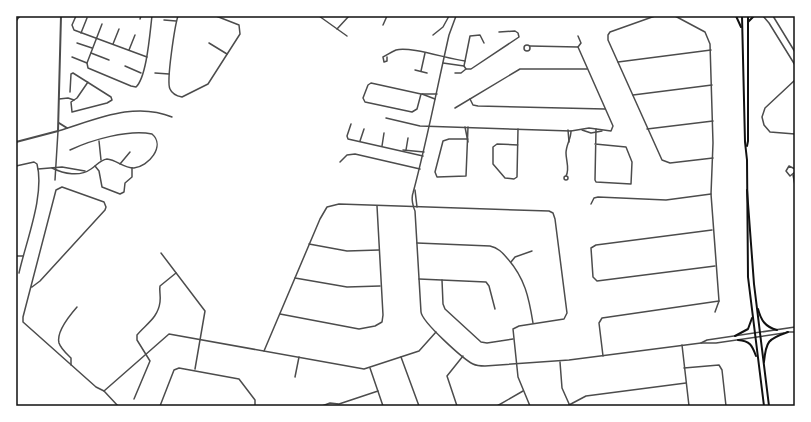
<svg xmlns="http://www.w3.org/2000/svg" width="811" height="422" viewBox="0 0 811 422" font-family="Arial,sans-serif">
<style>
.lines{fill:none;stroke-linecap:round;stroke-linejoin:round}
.minor{stroke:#4c4c4c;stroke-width:1.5}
.tertiary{stroke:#4c4c4c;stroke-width:2}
.primary{stroke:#111;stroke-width:2}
.neatline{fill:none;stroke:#111;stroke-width:1.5}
</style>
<rect width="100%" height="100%" fill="#fff"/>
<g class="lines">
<!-- minor -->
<g class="minor">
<path d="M76,16L72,25L74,30L147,57"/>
<path d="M178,16C175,25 166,82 170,89C172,94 177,96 182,97L208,84L240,34L239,25L216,16"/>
<path d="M319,16L347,36"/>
<path d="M456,16L449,35C437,88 427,141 413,193C411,198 413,207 415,211L421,312C422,322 463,359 473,364C477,366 481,366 485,366L569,360L701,343H716L784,333"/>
<path d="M655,16L610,32L608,35V40L662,160L670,163L713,158"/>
<path d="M675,16L705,32L710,44L713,143L711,194L719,301L715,312"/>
<path d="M763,16L769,23L795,65"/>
<path d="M773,16L795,52"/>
<path d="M140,19L141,16"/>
<path d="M164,20L176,21"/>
<path d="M16,21L20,16"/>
<path d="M102,24L87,63L88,68L131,86L136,87C147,77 150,31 152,16"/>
<path d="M383,25L387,16"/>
<path d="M337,29L349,16"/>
<path d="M81,33L87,18"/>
<path d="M433,35L443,27L449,16"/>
<path d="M77,43L92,48"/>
<path d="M209,43L227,54"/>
<path d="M484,43L480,35L470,36L464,66L466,69H471L519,37L518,33L515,31L499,32"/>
<path d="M113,44L119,29"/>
<circle cx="527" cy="48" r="3"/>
<path d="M530,46L578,47L581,43L578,36"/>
<path d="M129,50L135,35"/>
<path d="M91,53L109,60"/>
<path d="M72,57L87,63"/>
<path d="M387,57V61L384,62L383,57C387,55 391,52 396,50C410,46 448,59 465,61"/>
<path d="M618,62L711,50"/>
<path d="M443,63L464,66"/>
<path d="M125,66L141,73"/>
<path d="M415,70L427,73"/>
<path d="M421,71L425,53"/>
<path d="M155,73L169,74"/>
<path d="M455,73H461L466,69"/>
<path d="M795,80L765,108L762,117L764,125L770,132L795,134"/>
<path d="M70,92L71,74L73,73L111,97L112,100L107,103L72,112L71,102L77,98L88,82"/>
<path d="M421,94L417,109L412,112L365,102L363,98L368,85L371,83L421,94H437"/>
<path d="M422,94L435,99"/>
<path d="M633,95L712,85"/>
<path d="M59,99L68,98L74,100"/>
<path d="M470,99L473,105L478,106L605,109"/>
<path d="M455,108L520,69H587"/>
<path d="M386,118L420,126L571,131L589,128L611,131L613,126L578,47"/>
<path d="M351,124L347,136L348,139L423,156"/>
<path d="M465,127L468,142"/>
<path d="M647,129L713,121"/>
<path d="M568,130L569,142"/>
<path d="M582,130L591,133L602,131"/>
<path d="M468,139H449L443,141L435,172L437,177L466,176L468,127"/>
<path d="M99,141L101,160"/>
<path d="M360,141L364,129"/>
<path d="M595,144L626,147L632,162L631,184L596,182L595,180L596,129"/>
<path d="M518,145L497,144L493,147V164L505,178L514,179L517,177L518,129"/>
<path d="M382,146L384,133"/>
<path d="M403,150L424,152"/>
<path d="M406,150L408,138"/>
<path d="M340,162L347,155L355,154L420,169"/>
<path d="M120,164L130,152"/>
<path d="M16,166L34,162L37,164C45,195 26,241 19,273"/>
<path d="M95,166L99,171L102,187L120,194L124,192L125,183L132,177V168"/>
<path d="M52,168C64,174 80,177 91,169C97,165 100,160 107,159C117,160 123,168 134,168C148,167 166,146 152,134C129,129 91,140 70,150"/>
<path d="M38,169L62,167L85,171"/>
<path d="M795,169L789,166L786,171L790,176L795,172"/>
<path d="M793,175L795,185"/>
<circle cx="566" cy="178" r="2"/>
<path d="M566,176C570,169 566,161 566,153C566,145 571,139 571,131"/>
<path d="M55,180L58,131C95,120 134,101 172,117"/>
<path d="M415,190L417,207"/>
<path d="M591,204L594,198L598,197L666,200L711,194"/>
<path d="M712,230L596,245L591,248L593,277L597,281L715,266"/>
<path d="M417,243L490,246C498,248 502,252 507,258C525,278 529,298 533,323"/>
<path d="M309,244L347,251L379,250"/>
<path d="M161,253L205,311L195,369"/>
<path d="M16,256H23"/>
<path d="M511,262L515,257L532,251"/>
<path d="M295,278L347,287L380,286"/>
<path d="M419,279L486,282L489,286L495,309"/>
<path d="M442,280L443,304L445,309L481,342L487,343L513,339"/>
<path d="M32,287L40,281L105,210L106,207L104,202L62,187L56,190L23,317V322L96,387L104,391L118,406"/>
<path d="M280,314L359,329L375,326L382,322L383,315L377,206"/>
<path d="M787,332H795"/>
<path d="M701,343L707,340L795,327"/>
<path d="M682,345L689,406"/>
<path d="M264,351L320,219L327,207L339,204L549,211L553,213L555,219L567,313L564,319L519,326L513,329L518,377L530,406"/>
<path d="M603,356L599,323L602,318L719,301"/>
<path d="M401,357L419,406"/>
<path d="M560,362L562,388L570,406"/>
<path d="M71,365V358C67,354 61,349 59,343C56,332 70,315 77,307"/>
<path d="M370,368L383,406"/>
<path d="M684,368L719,365L722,370L726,406"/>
<path d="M295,377L299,357"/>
<path d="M104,391L169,334L364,369L419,351L436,332"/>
<path d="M134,399L150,361L137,340V335C146,324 158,318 160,302C161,296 159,291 160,286L176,273"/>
<path d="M569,405L586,396L686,383"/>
<path d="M160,406L174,370L179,368L239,379L255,400V406"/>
<path d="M322,406L330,403L339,404L378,391"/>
<path d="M457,406L447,376L463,356"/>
<path d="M497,406L523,391"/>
</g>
<!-- tertiary -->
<g class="tertiary">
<path d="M59,123L67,128"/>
<path d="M16,142L58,131L61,16"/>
</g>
<!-- primary -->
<g class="primary">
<path d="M736,16L741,27"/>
<path d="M742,16L745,142L747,160L748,277L764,406"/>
<path d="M748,22L754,16"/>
<path d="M747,146L748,141V16"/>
<path d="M747,190L754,284L769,406"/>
<path d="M758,309C761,320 765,327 777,330"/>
<path d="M735,336L748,329L752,318"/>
<path d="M738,340C750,341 752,345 756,356"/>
<path d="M764,362C766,341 768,339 788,332"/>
</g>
</g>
<!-- border -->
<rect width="811" height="422" fill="none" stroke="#ffffff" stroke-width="34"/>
<rect x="17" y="17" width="777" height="388" class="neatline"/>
</svg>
